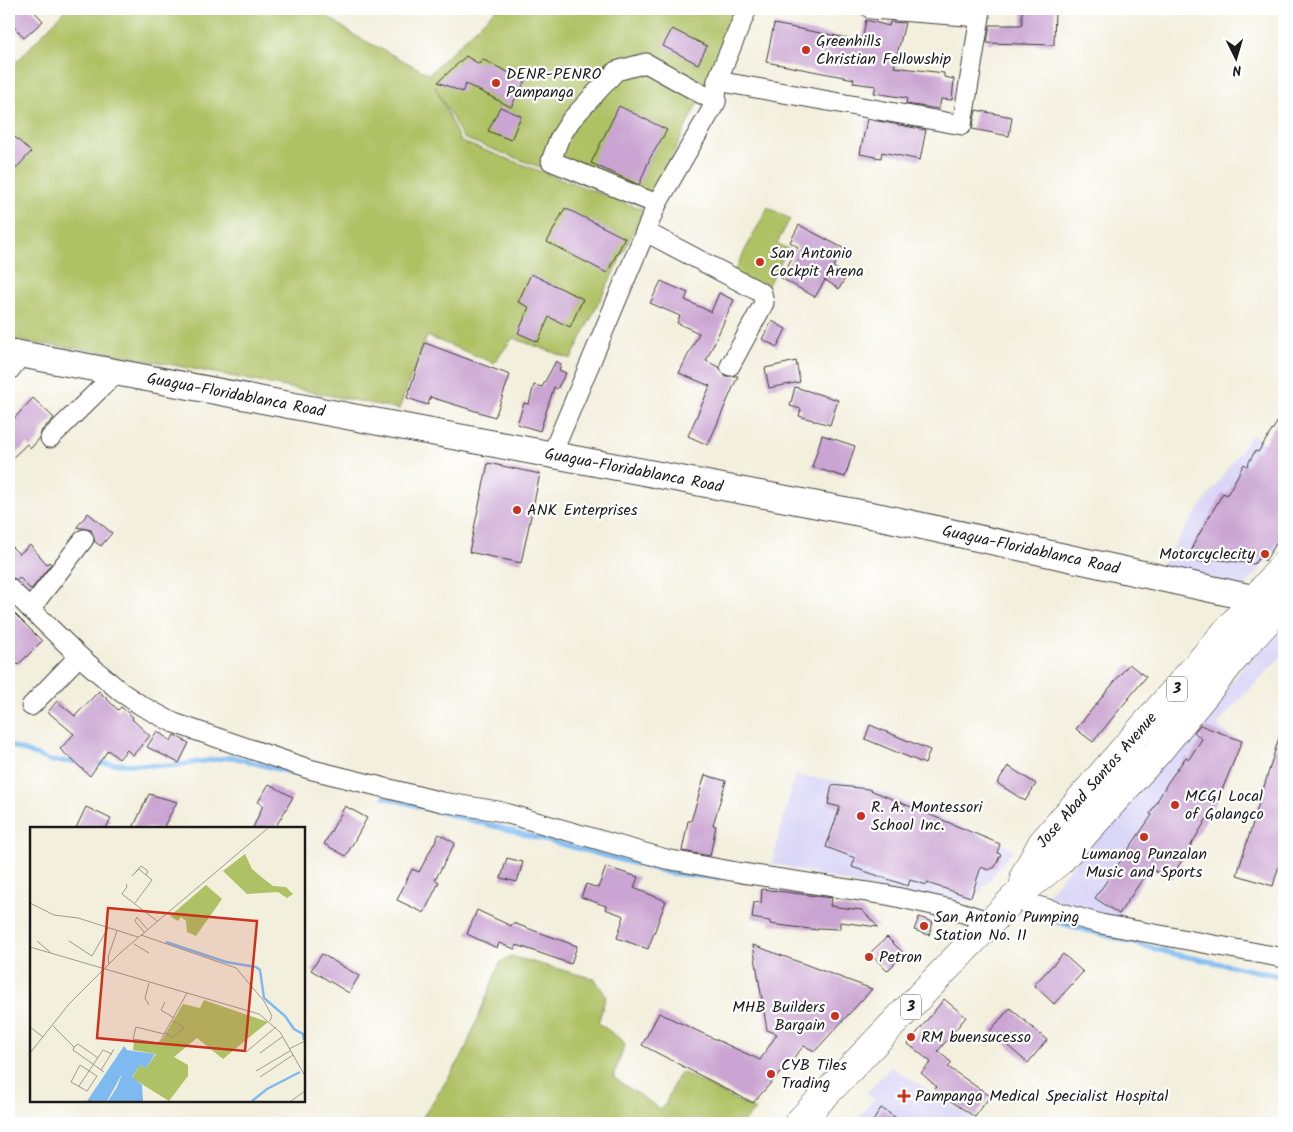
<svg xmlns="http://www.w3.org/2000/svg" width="1293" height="1132" viewBox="0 0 1293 1132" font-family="Kalam,sans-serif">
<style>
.built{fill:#dad6f7}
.green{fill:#aec164;stroke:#656e40}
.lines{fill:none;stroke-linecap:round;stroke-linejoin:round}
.stream{stroke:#7ebaf0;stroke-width:5}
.building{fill:#caa4d2}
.street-casing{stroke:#3c3c39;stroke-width:21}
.secondary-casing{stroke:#3c3c39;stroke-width:28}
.highway-casing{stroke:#3c3c39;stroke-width:29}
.street{stroke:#fff;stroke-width:19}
.secondary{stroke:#fff;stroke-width:26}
.highway{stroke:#fff;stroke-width:28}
.poi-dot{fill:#c8321e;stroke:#fff;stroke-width:2}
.labels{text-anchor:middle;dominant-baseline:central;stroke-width:4.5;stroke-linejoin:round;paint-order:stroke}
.shield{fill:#fff;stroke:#606060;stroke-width:1}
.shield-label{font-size:15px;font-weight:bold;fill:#1c1c1c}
.poi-label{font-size:16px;fill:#1c1c1c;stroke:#fff;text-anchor:start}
.street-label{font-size:16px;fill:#1c1c1c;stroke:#fff}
.inset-river{fill:none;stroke:#7ebaf0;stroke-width:2.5}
.inset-road{fill:none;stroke:#9d9b90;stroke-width:1}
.view{fill:#c8321e;fill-opacity:0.15;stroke:#c8321e;stroke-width:2.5}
.inset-edge{fill:none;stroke:#1c1c1c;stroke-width:2.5}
</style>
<rect width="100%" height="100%" fill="#fff"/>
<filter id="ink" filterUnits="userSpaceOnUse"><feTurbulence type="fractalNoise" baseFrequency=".02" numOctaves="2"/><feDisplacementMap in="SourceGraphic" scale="10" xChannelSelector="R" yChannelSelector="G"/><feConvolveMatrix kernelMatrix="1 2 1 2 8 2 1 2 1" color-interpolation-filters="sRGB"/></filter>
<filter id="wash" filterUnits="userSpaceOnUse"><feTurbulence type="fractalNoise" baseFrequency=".0096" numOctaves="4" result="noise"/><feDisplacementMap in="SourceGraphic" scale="20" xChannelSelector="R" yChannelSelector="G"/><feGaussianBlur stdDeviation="1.12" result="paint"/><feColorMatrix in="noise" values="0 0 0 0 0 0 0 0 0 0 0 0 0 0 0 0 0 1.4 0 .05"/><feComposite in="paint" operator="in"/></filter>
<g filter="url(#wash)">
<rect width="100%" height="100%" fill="#f3efdd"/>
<!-- built -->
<g class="built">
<path d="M1252,434L1284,456V539L1245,587L1160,565Z"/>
<path d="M1284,620V653L1217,724L1227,734L1203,791L1115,922L1054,900L1048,894Z"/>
<path d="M795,775L862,784L1014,849L973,901L897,894L772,863Z"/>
<path d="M891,1067L981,1123H854L874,1099L866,1093Z"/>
</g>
<!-- green -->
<g class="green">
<path d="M66,9H317L354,35L429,74L496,9H743L647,208L463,138L435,86L460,141L644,210L571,359L513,338L494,363L427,336L399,409L106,352L9,340V70Z"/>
<path d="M768,207L790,219L777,243L788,249L764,292L732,275Z"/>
<path d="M510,956L595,979L606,996L598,1023L622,1040L625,1045L614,1074V1078L660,1109L665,1105L678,1075L682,1072L756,1110L742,1123H419L463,1055L500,963Z"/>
</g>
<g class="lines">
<!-- stream -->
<g class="stream">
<path d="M9,745L51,761L79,762"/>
<path d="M93,763L171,766L232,757L296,774"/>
<path d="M384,797L670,873L718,878"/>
<path d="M1035,916L1174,954L1284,977"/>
</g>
</g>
<g id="blocks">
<!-- building -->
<g class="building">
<path d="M9,9H32L43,21L24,38L9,21Z"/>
<path d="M1022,9H1055L1054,45L987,43L990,25H1022Z"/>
<path d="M866,20L889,26L890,22L905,23L894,67L944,73V77L954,79L952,100L941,99L939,109L906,104L907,98L874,93L876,86L853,83L854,79L766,62L774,24L862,41Z"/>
<path d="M672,29L707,46L698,64L663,46Z"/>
<path d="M466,56L479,64L482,59L525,81L511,107L466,84L462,92L438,82Z"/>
<path d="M619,106L667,130L650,158L639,185L591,163Z"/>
<path d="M500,107L521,116L511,140L488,131Z"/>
<path d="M976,110L1012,117L1009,136L972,129Z"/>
<path d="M867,119L926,130L920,160L882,152L881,158L860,154Z"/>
<path d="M15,137L31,152L9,176V144Z"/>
<path d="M565,208L625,238L607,273L547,242Z"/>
<path d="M799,225L843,248L833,267L847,275L839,289L825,280L815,297L781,278L798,247L790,242Z"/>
<path d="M531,274L583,299L570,327L549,317L538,342L518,333L529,307L518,302Z"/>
<path d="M661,281L688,293L685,300L711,312L719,293L734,300L706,361L719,367L725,376H738L708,445L688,436L710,386L679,373L699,333L677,323L680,316L650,303Z"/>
<path d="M772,321L786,329L777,347L762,339Z"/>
<path d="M425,343L510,375L495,417L430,397L428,405L407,398Z"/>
<path d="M556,361L561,364L559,370L566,373L557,389L554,387L540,431L517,424L524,403L529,404L534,385L542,387Z"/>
<path d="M796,361L800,382L769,388L765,368Z"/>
<path d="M795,387L838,400L830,425L799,416L801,409L790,406Z"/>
<path d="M33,398L54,418L42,430L39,439L31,448L27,444L9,461V424Z"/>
<path d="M1284,412V531L1272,550L1265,561L1260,557L1254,564L1212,559L1211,564L1190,559L1193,545L1223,493L1227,495L1244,464L1247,466L1255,451L1258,452Z"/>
<path d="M822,435L855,446L845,477L812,467Z"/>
<path d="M488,463L540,474L521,563L469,552Z"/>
<path d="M88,513L112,533L101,546L95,542L91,530L77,527Z"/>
<path d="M9,544L19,554L30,545L47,564L49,562L51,564L31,590L20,578L17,580L9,576Z"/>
<path d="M9,608L42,641L18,665L9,655Z"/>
<path d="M1129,664L1146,677L1093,742L1076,729Z"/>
<path d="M99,691L118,710L121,707L133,717L132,719L150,736L133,755L127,750L119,759L108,750L90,776L60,749L74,734L48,712L57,701L75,716Z"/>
<path d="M870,725L930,750L925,764L865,739Z"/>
<path d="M1200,725L1242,741L1218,800L1170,880L1150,868L1119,914L1095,898L1152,815L1150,814L1168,782L1186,757L1189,759L1202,739L1194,732Z"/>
<path d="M157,731L171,741L174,735L189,743L179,763L147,747Z"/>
<path d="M1281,731L1284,732V848L1273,886L1237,875Z"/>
<path d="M1008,766L1036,784L1025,801L997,783Z"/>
<path d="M705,775L726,781L713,825L716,826L710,856L682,851L688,821H691Z"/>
<path d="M269,784L293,797L275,828H253L263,805L258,802Z"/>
<path d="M832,785L868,789L1000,844L997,853L1001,854L995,867L988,870L981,867L971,897L927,883V885L910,880L908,886L852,867L855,858L826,847L840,807L828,804Z"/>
<path d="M149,794L177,802L163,828H133Z"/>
<path d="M345,806L367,818L346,856L324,844Z"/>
<path d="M86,807L111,819L106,828H76Z"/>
<path d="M439,834L455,843L435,880L439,882L424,913L397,900L412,869L419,872Z"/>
<path d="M507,858L523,862L517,882L501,878Z"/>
<path d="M606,867L638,877L634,888L666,901L648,949L617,938L624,916L605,909L606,906L581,897L586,884L598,888Z"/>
<path d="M762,889L832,898L830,906L862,910L878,927L840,922V929L818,928V930L770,924V921L752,918L754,902L761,903Z"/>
<path d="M477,910L511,926L513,923L577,946L571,964L517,945L515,949L499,943L497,948L467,934Z"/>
<path d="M919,917L933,922L929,935L914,930Z"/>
<path d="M887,937L904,954L887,971L870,953Z"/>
<path d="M753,945L872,989L815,1051L804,1046L753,1103L642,1045L659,1013L760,1060L777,1034L767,1030Z"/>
<path d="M322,954L359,976L349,993L311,970Z"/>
<path d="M1063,954L1083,972L1054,1004L1034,985Z"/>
<path d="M944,999L966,1017L938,1051L952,1063L948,1067L990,1096L975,1117L934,1090L937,1087L921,1073L931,1062L908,1044Z"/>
<path d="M1010,1008L1047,1040L1028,1063L990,1031Z"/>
<path d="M881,1108L904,1123H872Z"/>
</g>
</g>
</g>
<g filter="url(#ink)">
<use href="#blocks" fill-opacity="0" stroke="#3c3c39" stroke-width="1"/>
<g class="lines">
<!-- street casing -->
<g class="street-casing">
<g id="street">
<path d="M717,81L962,125L980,17L871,9"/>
<path d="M657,204L551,161L559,139L571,120L616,71L646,63L716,102"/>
<path d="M646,232L762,293L764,303L730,366"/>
<path d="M9,371L22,355"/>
<path d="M50,438L116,373"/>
<path d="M552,454L657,204L716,102L717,81L747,9"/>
<path d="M9,588L79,656L121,692L142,706L174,723L309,769L442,802L498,811L666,859L742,873L887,895L951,909L991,922"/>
<path d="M30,609L84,539"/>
<path d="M31,706L79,656"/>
<path d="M1013,899L1101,924L1284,958"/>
</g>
</g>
<!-- secondary casing -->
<g class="secondary-casing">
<g id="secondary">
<path id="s1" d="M9,352L881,517L1257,599"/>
</g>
</g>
<!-- highway casing -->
<g class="highway-casing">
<g id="highway">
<path id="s2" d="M1023,890L1025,874L1042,843L1284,565"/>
<path d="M798,1123L1013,899L1060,861L1158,752L1242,649L1284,603"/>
</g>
</g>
<!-- street -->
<use href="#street" class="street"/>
<!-- secondary -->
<use href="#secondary" class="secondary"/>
<!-- highway -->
<use href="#highway" class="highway"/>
</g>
</g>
<!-- markers -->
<g class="poi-dot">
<circle cx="806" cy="50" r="5"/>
<circle cx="496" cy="83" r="5"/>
<circle cx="760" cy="262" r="5"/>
<circle cx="517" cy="510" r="5"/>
<circle cx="1265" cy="554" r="5"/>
<circle cx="1175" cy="805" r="5"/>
<circle cx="861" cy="816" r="5"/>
<circle cx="1144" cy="837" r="5"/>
<circle cx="924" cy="926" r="5"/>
<circle cx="869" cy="957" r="5"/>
<circle cx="835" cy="1016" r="5"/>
<circle cx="911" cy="1037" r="5"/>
<circle cx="771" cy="1074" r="5"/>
<path d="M901.5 1088.5h5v5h5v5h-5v5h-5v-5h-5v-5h5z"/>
</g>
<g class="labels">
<!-- shield labels -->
<g class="shield">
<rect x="1167" y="676.5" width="20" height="25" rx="4"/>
<rect x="901" y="994.5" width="20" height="25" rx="4"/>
</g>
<g class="shield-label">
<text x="1177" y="689">3</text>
<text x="911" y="1007">3</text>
</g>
<!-- poi labels -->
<g class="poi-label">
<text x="816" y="41">Greenhills<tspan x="816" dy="18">Christian Fellowship</tspan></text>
<text x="506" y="74">DENR-PENRO<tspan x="506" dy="18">Pampanga</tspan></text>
<text x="770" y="253">San Antonio<tspan x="770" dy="18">Cockpit Arena</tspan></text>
<text x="527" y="510">ANK Enterprises</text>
<text x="1255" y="554" text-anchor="end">Motorcyclecity</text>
<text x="1185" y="796">MCGI Local<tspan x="1185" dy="18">of Golangco</tspan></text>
<text x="871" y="807">R. A. Montessori<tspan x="871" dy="18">School Inc.</tspan></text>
<text x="1144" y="854" text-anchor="middle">Lumanog Punzalan<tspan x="1144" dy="18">Music and Sports</tspan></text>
<text x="934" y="917">San Antonio Pumping<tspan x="934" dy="18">Station No. 11</tspan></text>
<text x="879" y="957">Petron</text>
<text x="825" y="1007" text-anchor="end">MHB Builders<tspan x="825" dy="18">Bargain</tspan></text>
<text x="921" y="1037">RM buensucesso</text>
<text x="781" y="1065">CYB Tiles<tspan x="781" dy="18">Trading</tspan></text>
<text x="915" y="1096">Pampanga Medical Specialist Hospital</text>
</g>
<!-- street labels -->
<g class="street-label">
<text stroke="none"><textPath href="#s1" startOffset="231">Guagua-Floridablanca Road</textPath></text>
<text stroke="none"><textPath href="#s1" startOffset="636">Guagua-Floridablanca Road</textPath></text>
<text stroke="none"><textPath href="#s1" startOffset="1041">Guagua-Floridablanca Road</textPath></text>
<text stroke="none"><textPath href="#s2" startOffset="135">Jose Abad Santos Avenue</textPath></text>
</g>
</g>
<!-- overview -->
<g transform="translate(30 827)">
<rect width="275" height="275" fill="#f3efdd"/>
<path d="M215,27L222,42L234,52L243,59L256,60L263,67L257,71L248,65L217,67L193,44ZM176,58L192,72L166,109L157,105L156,94L151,90L148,94L140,89ZM174,173L238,195L193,232L167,211L144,230L158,238V249L139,274L102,251L110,238L116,241L126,227L103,223L104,214L130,216L153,177L170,181Z" fill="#aec164"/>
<path d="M94,219L97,223L125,227L116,241L110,238L102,250L112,258L113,274H78L87,260L92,247L77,274H57Z" fill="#7ebaf0"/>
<path class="inset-river" d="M136,115L196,135L226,140L230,143L234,171L255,189L264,202L273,207L274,213M222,274L237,262L270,245"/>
<path class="inset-road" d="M96,57L97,60L92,67L127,94M0,76L24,88L48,91L108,110M105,76L122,53L116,48L109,42L102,49L111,39L118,44L116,48M114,105L105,94L107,90L117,102M111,108L206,141L234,174L242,189L240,194M7,114L21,126M39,114L62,129L78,101M104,117L119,126M0,120L229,187L250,205L275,249M79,137L78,130L87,104M119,156L115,171L119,178M135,175L131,183L144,191M23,199L44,220L43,223L74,245M0,200L13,210M134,205L142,210L153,202L154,200L142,194M134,207L106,200L103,212L129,216L157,166M44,220L48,217L68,231M259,222L275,214M216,225L246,200M0,226L39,177L90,126L238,1M230,226L252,210M50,238L67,249L57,264L41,255ZM71,243L84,222M226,244L260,224M230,250L263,228M49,259L73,223L82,227M261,274L275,264"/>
<path class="view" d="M78,81L227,94L215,224L67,211Z"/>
<rect width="275" height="275" class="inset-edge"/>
</g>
<!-- margin -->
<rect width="1293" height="1132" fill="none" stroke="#fff" stroke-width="30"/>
<!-- north arrow -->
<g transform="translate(1236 58) rotate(175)" stroke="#ffffff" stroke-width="4" paint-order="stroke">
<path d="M0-4L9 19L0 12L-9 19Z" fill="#1c1c1c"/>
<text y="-8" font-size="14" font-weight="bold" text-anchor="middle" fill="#1c1c1c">N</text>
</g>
</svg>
